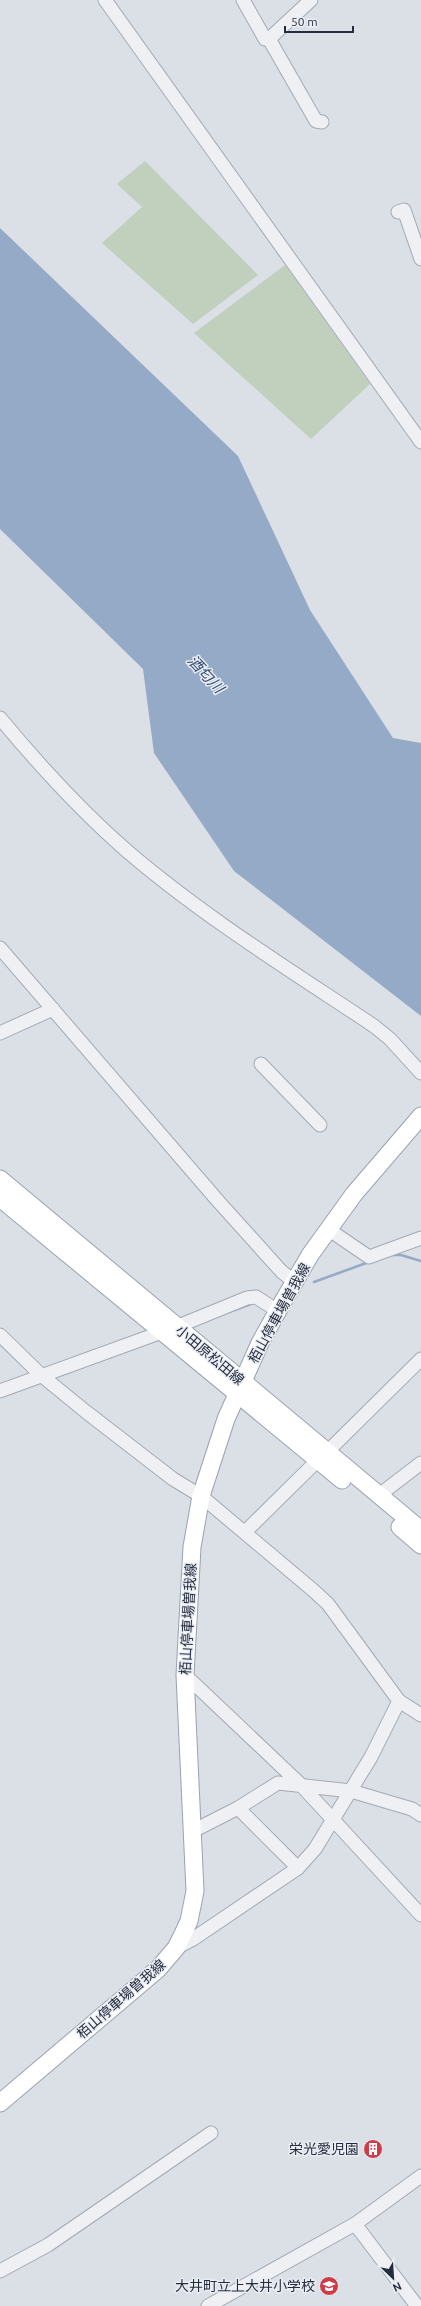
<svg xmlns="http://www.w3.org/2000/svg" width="421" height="2306" viewBox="0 0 421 2306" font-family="Ubuntu,'Noto Sans JP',sans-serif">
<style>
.green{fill:#c0d0bc}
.water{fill:#95aac7}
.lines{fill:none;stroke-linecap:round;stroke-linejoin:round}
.stream{stroke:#95aac7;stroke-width:2.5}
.minor-casing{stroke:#a4a9b3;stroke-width:15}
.major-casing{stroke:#9aa2b1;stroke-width:19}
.minor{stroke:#eef0f4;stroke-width:13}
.major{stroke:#fff;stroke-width:17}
.labels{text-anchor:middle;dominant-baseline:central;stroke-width:3;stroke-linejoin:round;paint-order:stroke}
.street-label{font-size:14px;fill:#252c3c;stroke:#eaeef4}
.poi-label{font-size:14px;fill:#252c3c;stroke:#eaeef4;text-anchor:end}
.water-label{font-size:15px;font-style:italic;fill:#2f4870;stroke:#eaeef4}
</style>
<rect width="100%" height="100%" fill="#dbdfe6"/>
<!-- green -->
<g class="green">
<path d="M145,161L258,275L193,324L102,243L142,207L117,184Z"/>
<path d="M285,265L370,384L311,439L194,333Z"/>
</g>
<!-- water -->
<path class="water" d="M0,228L238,456L310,610L393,738L421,743V1016L234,871L154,753L143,669L0,529Z"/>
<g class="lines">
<!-- stream -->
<g class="stream">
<path d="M390,1255H401L421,1261"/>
<path d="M314,1282L369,1262"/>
<path d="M229,1312L251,1304"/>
</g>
<!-- minor casing -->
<g class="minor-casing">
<g id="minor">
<path d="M105,0L421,442"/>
<path d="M243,0L265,39H269L311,0"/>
<path d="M269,39L316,121L322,122"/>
<path d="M398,212L404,210L421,259"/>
<path d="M0,718C39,765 81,811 127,851C204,917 290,970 374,1026L390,1039L421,1073"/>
<path d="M0,948L218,1201L282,1272L295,1282"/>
<path d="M0,1033L53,1009"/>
<path d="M261,1064L320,1125"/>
<path d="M328,1229L369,1257L421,1238"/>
<path d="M176,1327L247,1298L256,1297L278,1311"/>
<path d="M0,1335L41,1375L85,1411L173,1479L201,1496L314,1591L328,1604L399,1701L421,1715"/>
<path d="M0,1391L162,1332"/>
<path d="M327,1452L421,1359"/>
<path d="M378,1496L421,1463"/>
<path d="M245,1532L318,1460"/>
<path d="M185,1675L300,1784L421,1915"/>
<path d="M238,1808L298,1868"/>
<path d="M193,1831L238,1808L278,1783L351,1791L412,1809L421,1815"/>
<path d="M176,1948L193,1939L298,1868L315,1849L371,1757L399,1701"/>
<path d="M355,2224L417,2306"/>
<path d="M0,2271L48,2245L211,2133"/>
<path d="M208,2306L355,2224L421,2176"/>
</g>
</g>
<!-- major casing -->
<g class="major-casing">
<g id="major">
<path d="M0,1179L421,1530"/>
<path d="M0,1198L342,1480"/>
<path d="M400,1527L421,1545"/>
<path d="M0,2103L158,1969L176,1948L183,1934L189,1921L195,1891L185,1675L192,1547L201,1496L226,1419L260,1343L281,1305L310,1255L354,1194L421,1116"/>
</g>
</g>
<!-- minor -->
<use href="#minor" class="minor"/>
<!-- major -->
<use href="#major" class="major"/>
</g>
<!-- icons -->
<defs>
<g id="building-disc" transform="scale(1)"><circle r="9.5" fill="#ce3c4a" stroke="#eaeef4"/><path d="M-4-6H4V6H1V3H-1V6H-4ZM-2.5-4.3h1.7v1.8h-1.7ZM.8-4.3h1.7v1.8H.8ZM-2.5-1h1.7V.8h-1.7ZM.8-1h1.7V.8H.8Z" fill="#fff"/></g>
<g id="school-disc" transform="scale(1)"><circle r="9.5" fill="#ce3c4a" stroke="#eaeef4"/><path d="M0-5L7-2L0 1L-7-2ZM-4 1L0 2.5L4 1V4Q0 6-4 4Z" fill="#fff"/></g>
</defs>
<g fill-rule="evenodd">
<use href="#building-disc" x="373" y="2149"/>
<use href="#school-disc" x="329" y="2286"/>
</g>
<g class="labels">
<!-- street labels -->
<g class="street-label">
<text transform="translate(279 1313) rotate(-61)">栢山停車場曽我線</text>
<text transform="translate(210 1355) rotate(40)">小田原松田線</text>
<text transform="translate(188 1619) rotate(-87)">栢山停車場曽我線</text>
<text transform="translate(121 1999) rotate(-41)">栢山停車場曽我線</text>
</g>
<!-- poi labels -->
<g class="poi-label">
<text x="359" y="2149">栄光愛児園</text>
<text x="315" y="2286">大井町立上大井小学校</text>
</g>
<!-- water labels -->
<g class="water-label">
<text transform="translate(206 674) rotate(47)">酒匂川</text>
</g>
</g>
<!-- north arrow -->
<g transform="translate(393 2278) rotate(155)" stroke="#eaeef4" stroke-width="3" paint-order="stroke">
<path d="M0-3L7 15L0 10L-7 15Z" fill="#252c3c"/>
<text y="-6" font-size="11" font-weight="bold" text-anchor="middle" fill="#252c3c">N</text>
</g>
<!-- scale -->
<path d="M285 26v6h68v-6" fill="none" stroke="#252c3c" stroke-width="2"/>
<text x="291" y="26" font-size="12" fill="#252c3c" stroke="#eaeef4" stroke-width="3" paint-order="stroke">50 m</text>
</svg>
